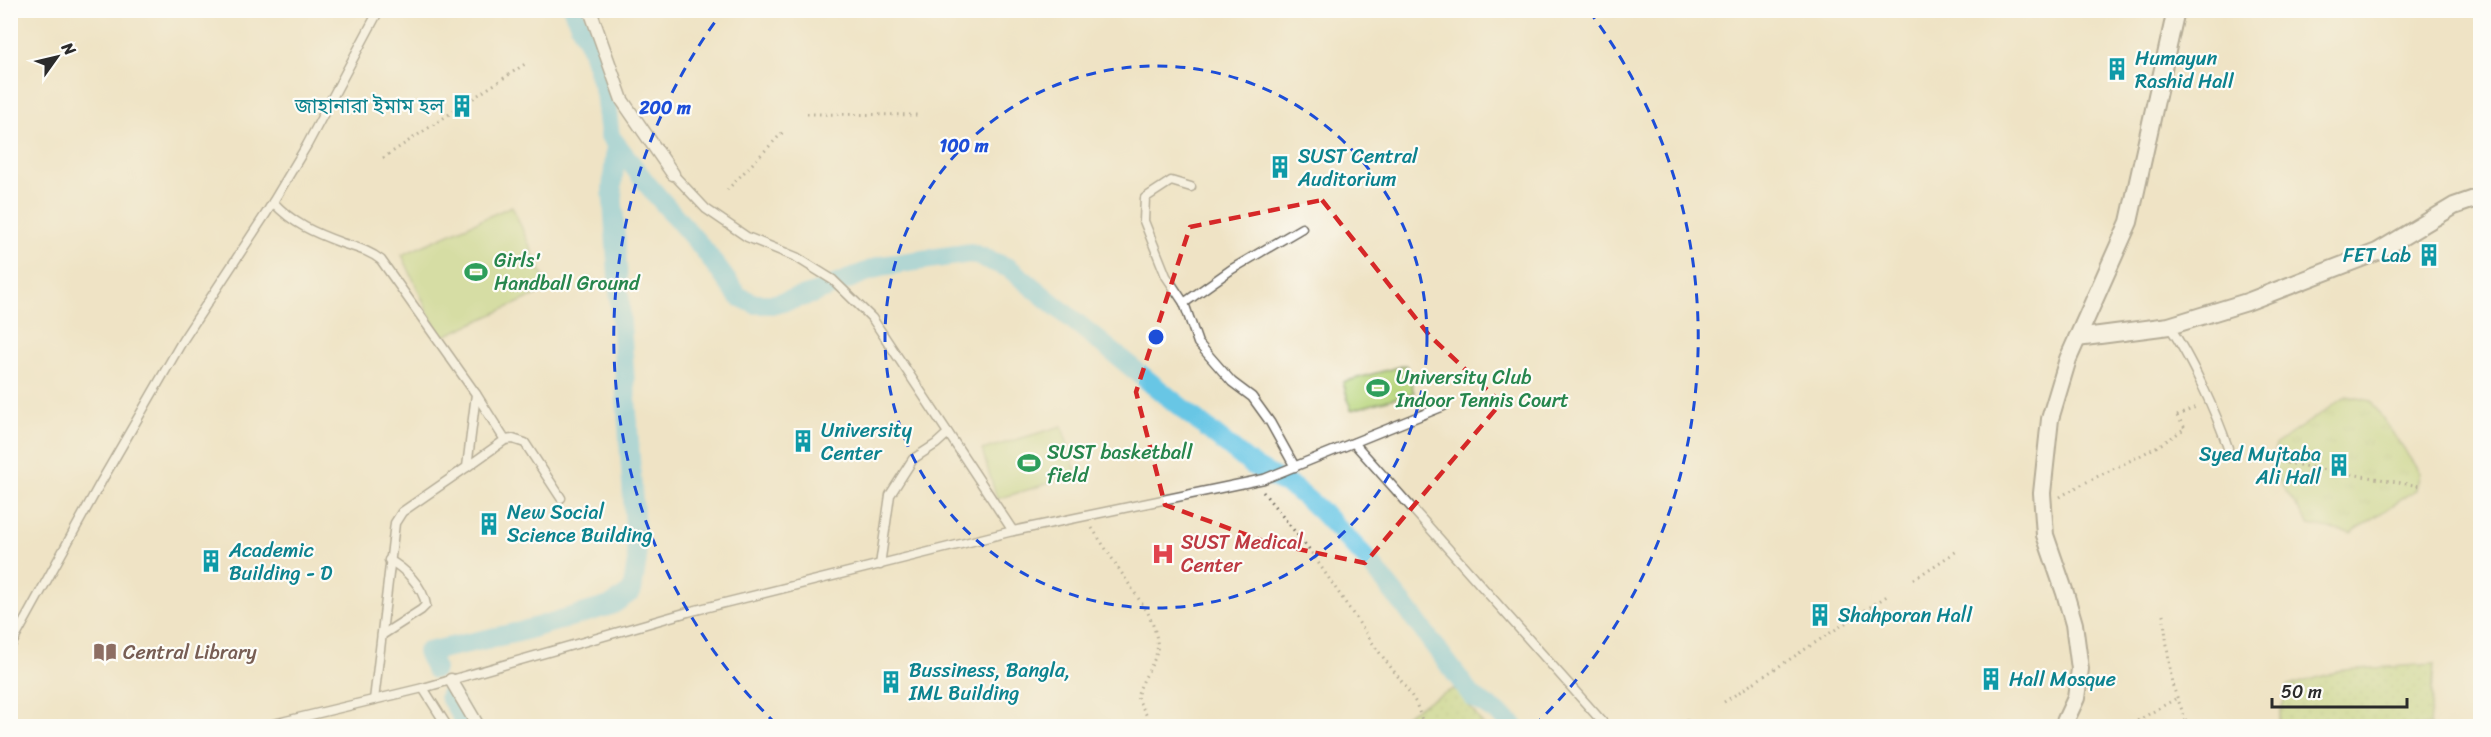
<svg xmlns="http://www.w3.org/2000/svg" width="2491" height="737" viewBox="0 0 2491 737" font-family="Sriracha,'Noto Sans Bengali',sans-serif">
<style>
.grass{fill:url(#grass-tufts);stroke:#728054;stroke-width:1.5}
.park{fill:url(#park-dots);stroke:#728054;stroke-width:1.5}
.pitch{fill:#b8d57c;stroke:#728054;stroke-width:1.5}
.lines{fill:none;stroke-linecap:round;stroke-linejoin:round}
.canal{stroke:#67c6e5;stroke-width:20}
.service-casing{stroke:#706b61;stroke-width:11}
.pedestrian-casing{stroke:#706b61;stroke-width:15}
.minor-casing{stroke:#706b61;stroke-width:20}
.path{stroke:#706b61;stroke-width:3;stroke-dasharray:1.5 4.5;stroke-linecap:butt}
.service{stroke:#fff;stroke-width:8}
.pedestrian{stroke:#fff;stroke-width:12}
.minor{stroke:#fff;stroke-width:16}
.marked{fill:none;stroke:#d62828;stroke-width:4.5;stroke-dasharray:12 8;stroke-linejoin:round}
.ring{fill:none;stroke:#1d4ed8;stroke-width:3;stroke-dasharray:10 8}
.labels{text-anchor:middle;dominant-baseline:central;stroke-width:4.5;stroke-linejoin:round;paint-order:stroke}
.culture-label{font-size:20px;fill:#0d838f;stroke:#fdfcf7;text-anchor:start}
.leisure-label{font-size:20px;fill:#27864d;stroke:#fdfcf7;text-anchor:start}
.health-label{font-size:20px;fill:#be3a42;stroke:#fdfcf7;text-anchor:start}
.education-label{font-size:20px;fill:#785e54;stroke:#fdfcf7;text-anchor:start}
.centre{fill:#1d4ed8;stroke:#fdfcf7;stroke-width:3}
.ring-label{font-size:18px;text-anchor:middle;font-weight:bold;fill:#1d4ed8;stroke:#fdfcf7;stroke-width:4.5;stroke-linejoin:round;paint-order:stroke}
</style>
<defs>
<pattern id="grass-tufts" width="24" height="20" patternUnits="userSpaceOnUse" patternTransform="scale(1.5)"><rect width="24" height="20" fill="#b8d57c"/><path d="M3 7l-1-3M5 7V3M7 7l1-3M15 17l-1-3M17 17v-4M19 17l1-3" fill="none" stroke="#9eb76b"/></pattern>
<pattern id="park-dots" width="8" height="8" patternUnits="userSpaceOnUse" patternTransform="scale(1.5)"><rect width="8" height="8" fill="#b8d57c"/><path d="M2 2h.1M6 6h.1" fill="none" stroke="#9eb76b" stroke-width="1.8" stroke-linecap="round"/></pattern>
</defs>
<rect width="100%" height="100%" fill="#fdfcf7"/>
<filter id="ink" filterUnits="userSpaceOnUse"><feTurbulence type="fractalNoise" baseFrequency=".0167" numOctaves="2"/><feDisplacementMap in="SourceGraphic" scale="12" xChannelSelector="R" yChannelSelector="G"/><feConvolveMatrix kernelMatrix="1 2 1 2 8 2 1 2 1" color-interpolation-filters="sRGB"/></filter>
<filter id="wash" filterUnits="userSpaceOnUse"><feTurbulence type="fractalNoise" baseFrequency=".008" numOctaves="4" result="noise"/><feDisplacementMap in="SourceGraphic" scale="24" xChannelSelector="R" yChannelSelector="G"/><feGaussianBlur stdDeviation="1.35" result="paint"/><feColorMatrix in="noise" values="0 0 0 0 0 0 0 0 0 0 0 0 0 0 0 0 0 1.4 0 .05"/><feComposite in="paint" operator="in"/></filter>
<g filter="url(#wash)">
<rect width="100%" height="100%" fill="#efe3c5"/>
<!-- grass -->
<path class="grass" d="M2347,396L2371,401L2420,473L2416,490L2351,533L2309,525L2271,469L2276,444Z"/>
<!-- park -->
<g class="park">
<path d="M2434,664L2430,726H2277L2288,686L2343,670Z"/>
<path d="M1453,689L1459,692L1484,726H1388L1425,703Z"/>
</g>
<!-- pitch -->
<g class="pitch">
<path d="M512,206L549,289L440,338L402,255Z"/>
<path d="M1406,365L1414,393L1351,410L1343,382Z"/>
<path d="M1062,426L1077,475L997,499L982,450Z"/>
</g>
<g class="lines">
<!-- canal -->
<g class="canal">
<path d="M573,10L591,48L605,93L610,136L647,184L705,251L738,296L755,304H775L812,294L881,266L971,253L1009,268L1252,465L1295,489L1322,512L1365,557L1407,609L1473,697L1498,713L1514,726"/>
<path d="M435,669L427,652L519,632L612,605L632,591L637,560L612,188L616,145"/>
<path d="M449,696L468,726"/>
</g>
</g>
</g>
<g filter="url(#ink)">
<g class="lines">
<!-- service casing -->
<g class="service-casing">
<g id="service">
<path d="M673,174L706,209L747,237L796,257L833,280L872,318L1013,531"/>
<path d="M273,202C293,224 315,233 342,243C357,248 368,250 381,260L476,394L467,467L402,512L395,523L374,700"/>
<path d="M1184,303L1166,276L1144,221L1145,198L1171,181L1191,187"/>
<path d="M2169,326C2190,356 2216,412 2228,448"/>
<path d="M476,394L505,440L513,439L525,443L561,498"/>
<path d="M1354,443L1606,726"/>
<path d="M467,467L505,440"/>
<path d="M1295,467L1270,422L1252,397L1232,382L1198,343L1184,303L1232,269L1302,228"/>
<path d="M880,565L890,495L913,459L936,444L948,433"/>
<path d="M382,635L421,610L426,605C423,586 404,568 389,560"/>
<path d="M10,647L101,482L183,340L267,212L307,145L379,10"/>
<path d="M423,688L447,726"/>
<path d="M265,726L423,688L688,612L1013,531L1264,479L1444,406"/>
<path d="M1684,726L1687,725"/>
</g>
</g>
<!-- pedestrian casing -->
<g class="pedestrian-casing">
<g id="pedestrian">
<path d="M590,10L622,100L673,174"/>
<path d="M451,680L478,726"/>
</g>
</g>
<!-- minor casing -->
<g class="minor-casing">
<g id="minor">
<path d="M2077,338L2169,326L2247,302L2377,252L2454,206L2480,197"/>
<path d="M2063,726L2076,698L2080,669L2074,624L2065,593L2045,535L2042,493L2050,419L2068,359L2129,222L2176,10"/>
</g>
</g>
<!-- path -->
<g class="path">
<path d="M807,114L920,115"/>
<path d="M383,158L528,62"/>
<path d="M727,190L783,132"/>
<path d="M2177,416L2198,406"/>
<path d="M2263,459L2420,486"/>
<path d="M1263,492L1309,549L1376,648L1406,687L1416,703L1424,726"/>
<path d="M2060,497C2100,472 2147,457 2185,428L2177,416"/>
<path d="M1092,528L1148,613C1153,624 1159,639 1157,651C1155,663 1141,680 1137,697L1152,726"/>
<path d="M1914,579L1957,551"/>
<path d="M2163,614L2172,684L2188,726"/>
<path d="M1724,702L1887,596"/>
<path d="M2108,726L2135,722L2177,698"/>
</g>
<!-- service -->
<use href="#service" class="service"/>
<!-- pedestrian -->
<use href="#pedestrian" class="pedestrian"/>
<!-- minor -->
<use href="#minor" class="minor"/>
</g>
</g>
<!-- marked area -->
<path d="M0 0H2491V737H0ZM1322,200L1429,335L1501,403L1365,563L1269,543L1165,505L1136,392L1190,227Z" fill="#efe3c5" fill-opacity=".55" fill-rule="evenodd"/>
<path class="marked" d="M1322,200L1429,335L1501,403L1365,563L1269,543L1165,505L1136,392L1190,227Z"/>
<!-- distance rings -->
<g class="ring">
<circle cx="1156" cy="337" r="271"/>
<path d="M776 724A542 542 0 0 1 723 11M1589 11A542 542 0 0 1 1536 724"/>
</g>
<!-- icons -->
<defs>
<g id="building-bare" transform="scale(1.8)"><path d="M-4-6H4V6H1V3H-1V6H-4ZM-2.5-4.3h1.7v1.8h-1.7ZM.8-4.3h1.7v1.8H.8ZM-2.5-1h1.7V.8h-1.7ZM.8-1h1.7V.8H.8Z" fill="#0f9aa8" stroke="#fdfcf7" stroke-width="2.5" paint-order="stroke"/></g>
<g id="stadium-bare" transform="scale(1.8)"><path d="M0-5a6.5 5 0 1 0 0 10a6.5 5 0 1 0 0-10ZM-3.5-1.8h7v3.6h-7Z" fill="#2e9e5b" stroke="#fdfcf7" stroke-width="2.5" paint-order="stroke"/></g>
<g id="hospital-bare" transform="scale(1.8)"><path d="M-5-5h3v3.5h4V-5h3V5h-3V1.5h-4V5h-3Z" fill="#e0444e" stroke="#fdfcf7" stroke-width="2.5" paint-order="stroke"/></g>
<g id="library-bare" transform="scale(1.8)"><path d="M-6-4Q-3-5.5-.7-3.5V5Q-3 3-6 4ZM6-4Q3-5.5 .7-3.5V5Q3 3 6 4Z" fill="#8d6e63" stroke="#fdfcf7" stroke-width="2.5" paint-order="stroke"/></g>
</defs>
<g fill-rule="evenodd">
<use href="#building-bare" x="2117" y="69"/>
<use href="#building-bare" x="462" y="106"/>
<use href="#building-bare" x="1280" y="167"/>
<use href="#building-bare" x="2429" y="255"/>
<use href="#stadium-bare" x="476" y="272"/>
<use href="#stadium-bare" x="1378" y="388"/>
<use href="#building-bare" x="803" y="441"/>
<use href="#stadium-bare" x="1029" y="463"/>
<use href="#building-bare" x="2339" y="465"/>
<use href="#building-bare" x="489" y="524"/>
<use href="#hospital-bare" x="1163" y="554"/>
<use href="#building-bare" x="211" y="561"/>
<use href="#building-bare" x="1820" y="615"/>
<use href="#library-bare" x="105" y="652"/>
<use href="#building-bare" x="1991" y="679"/>
<use href="#building-bare" x="891" y="682"/>
</g>
<g class="labels">
<!-- culture labels -->
<g class="culture-label">
<text x="2135" y="58">Humayun<tspan x="2135" dy="23">Rashid Hall</tspan></text>
<text x="444" y="106" text-anchor="end">জাহানারা ইমাম হল</text>
<text x="1298" y="156">SUST Central<tspan x="1298" dy="23">Auditorium</tspan></text>
<text x="2411" y="255" text-anchor="end">FET Lab</text>
<text x="821" y="430">University<tspan x="821" dy="23">Center</tspan></text>
<text x="2321" y="454" text-anchor="end">Syed Mujtaba<tspan x="2321" dy="23">Ali Hall</tspan></text>
<text x="507" y="512">New Social<tspan x="507" dy="23">Science Building</tspan></text>
<text x="229" y="550">Academic<tspan x="229" dy="23">Building - D</tspan></text>
<text x="1838" y="615">Shahporan Hall</text>
<text x="909" y="670">Bussiness, Bangla,<tspan x="909" dy="23">IML Building</tspan></text>
<text x="2009" y="679">Hall Mosque</text>
</g>
<!-- leisure labels -->
<g class="leisure-label">
<text x="494" y="260">Girls'<tspan x="494" dy="23">Handball Ground</tspan></text>
<text x="1396" y="377">University Club<tspan x="1396" dy="23">Indoor Tennis Court</tspan></text>
<text x="1047" y="452">SUST basketball<tspan x="1047" dy="23">field</tspan></text>
</g>
<!-- health labels -->
<g class="health-label">
<text x="1181" y="542">SUST Medical<tspan x="1181" dy="23">Center</tspan></text>
</g>
<!-- education labels -->
<g class="education-label">
<text x="123" y="652">Central Library</text>
</g>
</g>
<circle cx="1156" cy="337" r="9" class="centre"/>
<g class="ring-label">
<text x="665" y="114">200 m</text>
<text x="964" y="152">100 m</text>
</g>
<!-- margin -->
<rect width="2491" height="737" fill="none" stroke="#fdfcf7" stroke-width="36"/>
<!-- north arrow -->
<g transform="translate(57 57) rotate(56)" stroke="#fdfcf7" stroke-width="4.5" paint-order="stroke">
<path d="M0-4.5L10 22L0 15L-10 22Z" fill="#2b2b2b"/>
<text y="-9" font-size="16" font-weight="bold" text-anchor="middle" fill="#2b2b2b">N</text>
</g>
<!-- scale -->
<path d="M2272 698v9h135v-9" fill="none" stroke="#2b2b2b" stroke-width="3"/>
<text x="2281" y="698" font-size="18" fill="#2b2b2b" stroke="#fdfcf7" stroke-width="4.5" paint-order="stroke">50 m</text>
</svg>
